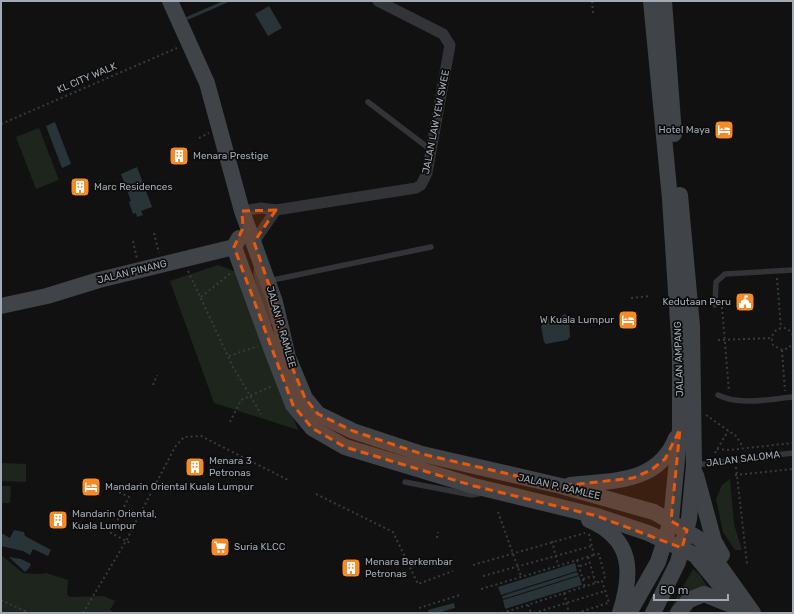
<svg xmlns="http://www.w3.org/2000/svg" width="794" height="614" viewBox="0 0 794 614" font-family="Rubik,sans-serif">
<style>
.green{fill:#1d251d}
.water{fill:#293438}
.lines{fill:none;stroke-linecap:round;stroke-linejoin:round}
.stream{stroke:#293438;stroke-width:3}
.path{stroke:#383b3f;stroke-width:2;stroke-dasharray:2 3;stroke-linecap:butt}
.lane{stroke:#323438;stroke-width:5.5}
.street{stroke:#323438;stroke-width:11}
.secondary{stroke:#404348;stroke-width:16}
.marked{fill:#e8590c;fill-opacity:0.2;stroke:#e8590c;stroke-width:3;stroke-dasharray:8 5;stroke-linejoin:round}
.labels{text-anchor:middle;dominant-baseline:central;stroke-width:3.5;stroke-linejoin:round;paint-order:stroke}
.street-label{font-size:10px;fill:#a2aab4;stroke:#0c0c0d}
.poi-label{font-size:10px;fill:#a2aab4;stroke:#0c0c0d;text-anchor:start}
</style>
<rect width="100%" height="100%" fill="#111112"/>
<!-- green -->
<g class="green">
<path d="M39,128L59,180L36,189L16,137Z"/>
<path d="M218,265L239,273L298,430L214,403L170,281Z"/>
<path d="M1,463L26,464V482L1,481Z"/>
<path d="M730,479L734,524L742,550H735L723,532L716,499L722,485Z"/>
<path d="M1,486H11L10,503H1Z"/>
<path d="M1,555L23,573L39,574L46,573L68,580L67,595L71,597L104,596L115,601L110,610L115,613H1Z"/>
<path d="M693,569L700,575L709,589L674,613H668Z"/>
</g>
<!-- water -->
<g class="water">
<path d="M269,6L282,28L268,36L255,14Z"/>
<path d="M55,122L71,164L62,168L46,126Z"/>
<path d="M137,167L152,207L141,211L143,215L137,217L136,213L133,214L129,202L131,201L121,174Z"/>
<path d="M565,314L569,317L570,337L567,340L546,344L544,342L541,326L551,316L554,320Z"/>
<path d="M14,530L24,532L25,536L51,550L48,556L33,549L30,555L23,551L1,546V533L10,538Z"/>
<path d="M9,557L21,559L31,564L29,568L25,572Z"/>
<path d="M575,563L577,571L501,595L498,587Z"/>
<path d="M577,572L579,575L503,599L502,596Z"/>
<path d="M579,576L582,585L505,609L503,600Z"/>
<path d="M454,603L455,608L438,613H429L428,610Z"/>
</g>
<g class="lines">
<!-- stream -->
<path class="stream" d="M188,18L227,1"/>
<!-- path -->
<g class="path">
<path d="M592,1L593,13"/>
<path d="M1,124L177,48"/>
<path d="M199,138L209,133"/>
<path d="M154,233L159,253"/>
<path d="M133,241L137,259"/>
<path d="M188,271L233,367L261,414"/>
<path d="M777,278L781,328"/>
<path d="M201,297L231,273"/>
<path d="M631,298L651,296"/>
<path d="M722,307L729,392"/>
<path d="M793,335L788,329C777,325 769,334 773,345L782,350L789,348L793,342"/>
<path d="M718,340L772,338"/>
<path d="M782,350L785,391"/>
<path d="M229,356L258,346"/>
<path d="M153,385L157,375"/>
<path d="M706,415L736,436L743,447"/>
<path d="M230,422L241,400L272,386"/>
<path d="M717,449L729,450L793,443"/>
<path d="M715,453L728,431"/>
<path d="M736,467L747,564"/>
<path d="M735,475L793,469"/>
<path d="M110,488L129,497L111,533L132,544"/>
<path d="M316,494L393,532L418,584L453,571"/>
<path d="M498,512L521,576"/>
<path d="M589,534L594,555L599,554L605,577L602,581L609,603"/>
<path d="M437,538L438,532"/>
<path d="M552,541L558,565"/>
<path d="M588,557L596,584"/>
<path d="M577,560L585,587"/>
<path d="M473,565L585,533"/>
<path d="M580,566L590,563"/>
<path d="M483,576L592,546"/>
<path d="M583,579L593,576"/>
<path d="M481,589L594,555"/>
<path d="M564,593L569,613"/>
<path d="M1,600L29,613"/>
<path d="M528,605L531,613"/>
<path d="M419,608L460,595"/>
<path d="M83,613L126,541L175,447L184,437L201,436L288,480"/>
<path d="M502,613L602,581"/>
<path d="M534,613L605,591"/>
<path d="M577,613L608,603"/>
</g>
<!-- lane -->
<g class="lane">
<path d="M368,102L431,150"/>
<path d="M257,266L256,274L270,322"/>
<path d="M268,281L431,247"/>
<path d="M715,305L716,282L725,274L793,270"/>
<path d="M718,395C740,406 769,399 793,397"/>
<path d="M696,465L793,453"/>
<path d="M405,482L472,495L482,493"/>
</g>
<!-- street -->
<g class="street">
<path d="M242,211L261,208L276,210L416,188L421,185L427,173L450,45L443,34L378,1"/>
<path d="M254,242L276,210"/>
</g>
<!-- secondary -->
<g class="secondary">
<path d="M170,1L207,83L242,211L275,302L288,357L305,398L318,414L353,431L422,454L561,486L654,512L701,540L753,613"/>
<path d="M664,1L674,134"/>
<path d="M234,247L272,351L293,405L312,428L345,447L474,486L597,516L648,533L695,555L743,613"/>
<path d="M1,306L47,296L99,280L234,247L239,238"/>
<path d="M696,475L714,541L722,555"/>
<path d="M570,485C613,480 658,484 676,438"/>
<path d="M589,520C633,539 633,572 620,613"/>
<path d="M629,613L658,562L671,521L680,429V353L670,199L651,1"/>
<path d="M653,613L678,562L689,519L694,465L692,326L680,195"/>
<path d="M678,613L689,600L704,594L734,606"/>
</g>
</g>
<!-- marked area -->
<path class="marked" d="M276,210L254,242L275,302L288,357L305,398L318,414L353,431L422,454L561,486L633,478L651,470L665,459L680,429L671,521L687,530L682,548L597,516L474,486L345,447L312,428L293,405L234,247L243,228L242,211Z"/>
<!-- icons -->
<defs>
<g id="hotel-square" transform="scale(1)"><rect x="-9" y="-9" width="18" height="18" rx="4" fill="#f68a25" stroke="#0c0c0d"/><path d="M-6-4.5h1.5V1H6V5H4.5V3h-9V5H-6ZM-4 0a1.8 1.8 0 1 1 3.6 0ZM.5 0V-2.5h3Q6-2.5 6 0Z" fill="#fff"/></g>
<g id="building-square" transform="scale(1)"><rect x="-9" y="-9" width="18" height="18" rx="4" fill="#f68a25" stroke="#0c0c0d"/><path d="M-4-6H4V6H1V3H-1V6H-4ZM-2.5-4.3h1.7v1.8h-1.7ZM.8-4.3h1.7v1.8H.8ZM-2.5-1h1.7V.8h-1.7ZM.8-1h1.7V.8H.8Z" fill="#fff"/></g>
<g id="civic-square" transform="scale(1)"><rect x="-9" y="-9" width="18" height="18" rx="4" fill="#f68a25" stroke="#0c0c0d"/><path d="M-.6-6.5H3V-4.5H.6V-3L4-1V1h2V6H-6V1h2V-1L-.6-3ZM-1.2 2.5V6h2.4V2.5Z" fill="#fff"/></g>
<g id="supermarket-square" transform="scale(1)"><rect x="-9" y="-9" width="18" height="18" rx="4" fill="#f68a25" stroke="#0c0c0d"/><path d="M-6-5.5h2.5l.6 2H6L4.5 2H-2.5L-4.4-4H-6ZM-1.5 3.2a1.3 1.3 0 1 0 .1 0ZM3 3.2a1.3 1.3 0 1 0 .1 0Z" fill="#fff"/></g>
</defs>
<g fill-rule="evenodd">
<use href="#hotel-square" x="724" y="130"/>
<use href="#building-square" x="179" y="156"/>
<use href="#building-square" x="80" y="187"/>
<use href="#civic-square" x="745" y="302"/>
<use href="#hotel-square" x="628" y="320"/>
<use href="#building-square" x="195" y="467"/>
<use href="#hotel-square" x="91" y="487"/>
<use href="#building-square" x="58" y="520"/>
<use href="#supermarket-square" x="220" y="547"/>
<use href="#building-square" x="351" y="568"/>
</g>
<g class="labels">
<!-- street labels -->
<g class="street-label">
<text transform="translate(87 78) rotate(-23)">KL CITY WALK</text>
<text transform="translate(436 122) rotate(-79)">JALAN LAW YEW SWEE</text>
<text transform="translate(132 272) rotate(-14)">JALAN PINANG</text>
<text transform="translate(281 327) rotate(74)">JALAN P. RAMLEE</text>
<text transform="translate(679 359) rotate(-92)">JALAN AMPANG</text>
<text transform="translate(743 459) rotate(-7)">JALAN SALOMA</text>
<text transform="translate(559 487) rotate(13)">JALAN P. RAMLEE</text>
</g>
<!-- poi labels -->
<g class="poi-label">
<text x="710" y="130" text-anchor="end">Hotel Maya</text>
<text x="193" y="156">Menara Prestige</text>
<text x="94" y="187">Marc Residences</text>
<text x="731" y="302" text-anchor="end">Kedutaan Peru</text>
<text x="614" y="320" text-anchor="end">W Kuala Lumpur</text>
<text x="209" y="461">Menara 3<tspan x="209" dy="12">Petronas</tspan></text>
<text x="105" y="487">Mandarin Oriental Kuala Lumpur</text>
<text x="72" y="514">Mandarin Oriental,<tspan x="72" dy="12">Kuala Lumpur</tspan></text>
<text x="234" y="547">Suria KLCC</text>
<text x="365" y="562">Menara Berkembar<tspan x="365" dy="12">Petronas</tspan></text>
</g>
</g>
<!-- border -->
<rect width="794" height="614" fill="none" stroke="#a2aab4" stroke-width="4"/>
<!-- scale -->
<path d="M654 594v6h74v-6" fill="none" stroke="#a2aab4" stroke-width="2"/>
<text x="660" y="594" font-size="12" fill="#a2aab4" stroke="#0c0c0d" stroke-width="3" paint-order="stroke">50 m</text>
</svg>
